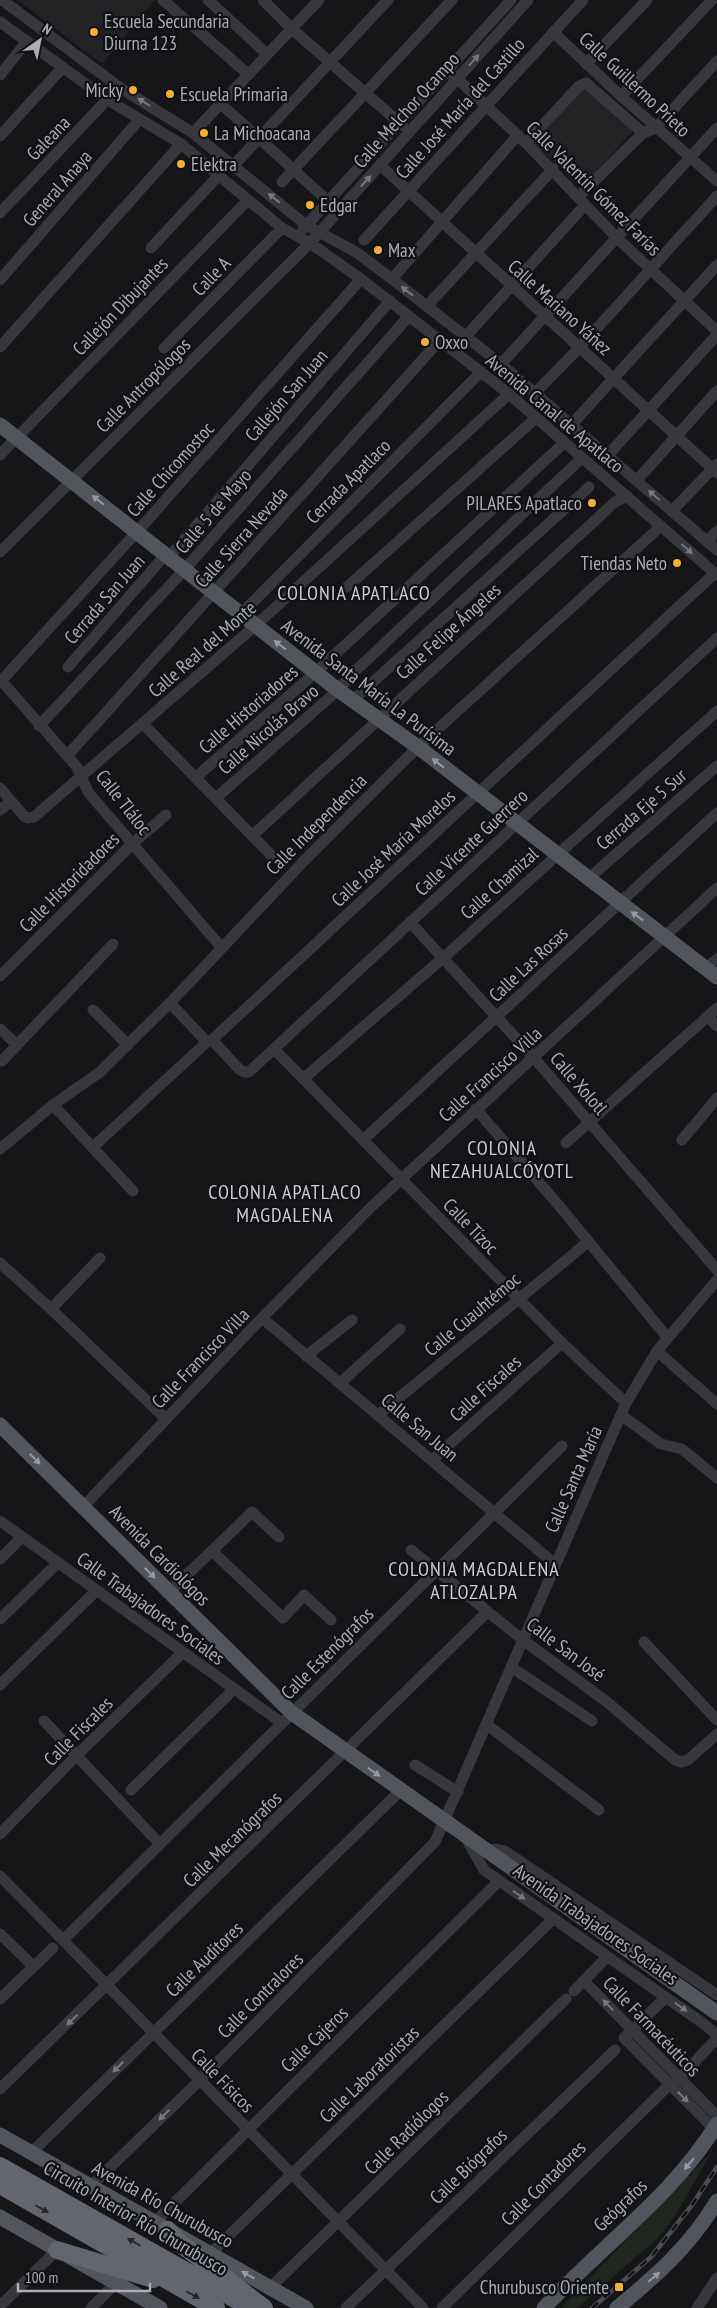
<svg xmlns="http://www.w3.org/2000/svg" width="717" height="2308" viewBox="0 0 717 2308" font-family="'PT Sans Narrow',sans-serif">
<style>
.built{fill:#222225}
.green{fill:#1e261f}
.lines{fill:none;stroke-linecap:round;stroke-linejoin:round}
.minor{stroke:#37383d;stroke-width:11}
.major{stroke:#53555c;stroke-width:15}
.highway{stroke:#63666e;stroke-width:18}
.rail-casing{stroke:#4a4c52;stroke-width:4.5}
.rail{stroke:#111113;stroke-width:2.5;stroke-dasharray:8;stroke-linecap:butt}
.oneway{fill:#757881}
.oneway2{fill:#979ba6}
.oneway3{fill:#26262a}
.poi-dot{fill:#f2b134;stroke:#111113;stroke-width:2}
.labels{text-anchor:middle;dominant-baseline:central;stroke-width:4.5;stroke-linejoin:round;paint-order:stroke}
.poi-label{font-size:19px;fill:#a8adb8;stroke:#111113;text-anchor:start}
.street-label{font-size:19px;fill:#a8adb8;stroke:#111113}
.neighbourhood-label{font-size:20px;letter-spacing:1px;fill:#c9ccd4;stroke:#111113}
</style>
<rect width="100%" height="100%" fill="#161618"/>
<!-- built -->
<g class="built">
<path d="M18,0H155L102,64Z"/>
<path d="M589,88L635,129L581,188L532,142L582,89Z"/>
</g>
<!-- green -->
<path class="green" d="M711,2153L676,2214L658,2238L577,2308H561Z"/>
<g class="lines">
<!-- minor -->
<g class="minor">
<path d="M2,0L119,87L193,133L306,225L356,252L392,279L501,364L717,550"/>
<path d="M163,0L248,74"/>
<path d="M208,0L266,53"/>
<path d="M263,0L292,29L403,126"/>
<path d="M0,22L108,100L181,144L282,228L310,243L361,279L509,394L717,575"/>
<path d="M553,32L621,96L717,181"/>
<path d="M586,64L647,0"/>
<path d="M447,69L526,143L617,238L717,331"/>
<path d="M0,75L27,41"/>
<path d="M621,96L712,0"/>
<path d="M221,104L327,200"/>
<path d="M193,133L319,0"/>
<path d="M0,136L63,67"/>
<path d="M526,143L579,86L586,83L643,133"/>
<path d="M234,165L388,0"/>
<path d="M380,165L717,473"/>
<path d="M282,182L452,0"/>
<path d="M579,196L643,133L656,128L717,61"/>
<path d="M0,213L119,87"/>
<path d="M303,229L511,0"/>
<path d="M364,240L583,0"/>
<path d="M151,248L219,175"/>
<path d="M392,279L518,135"/>
<path d="M0,280L139,120"/>
<path d="M427,306L553,169"/>
<path d="M466,336L585,205"/>
<path d="M0,347L181,144"/>
<path d="M164,348L282,228"/>
<path d="M501,364L717,128"/>
<path d="M535,393L579,348L717,196"/>
<path d="M572,424L717,265"/>
<path d="M0,455L248,200"/>
<path d="M608,455L717,335"/>
<path d="M637,480L717,391"/>
<path d="M672,511L717,464"/>
<path d="M707,541L717,531"/>
<path d="M0,552L310,243L528,0"/>
<path d="M169,557L390,301"/>
<path d="M347,587L536,418"/>
<path d="M241,614L481,372"/>
<path d="M68,667L166,554"/>
<path d="M0,679L77,767L88,792L221,947"/>
<path d="M1,681L144,524L361,279"/>
<path d="M353,700L589,487"/>
<path d="M143,724L275,859"/>
<path d="M39,726L185,569L409,316"/>
<path d="M67,756L440,340"/>
<path d="M196,777L316,672L564,443"/>
<path d="M0,788L24,816L28,818L34,817L255,626L509,394"/>
<path d="M216,798L338,690L353,673L582,458"/>
<path d="M0,810L11,801"/>
<path d="M252,836L615,502L627,496"/>
<path d="M588,879L717,766"/>
<path d="M410,922L534,1058L717,1270"/>
<path d="M706,968L717,959"/>
<path d="M0,976L133,843L166,815"/>
<path d="M170,1003L207,1042"/>
<path d="M93,1010L128,1045"/>
<path d="M707,1017L717,1026"/>
<path d="M0,1029L17,1045"/>
<path d="M212,1040L239,1069L244,1072H249L717,638"/>
<path d="M274,1049L562,1343L626,1403"/>
<path d="M2,1061L113,944"/>
<path d="M303,1079L443,958L717,711"/>
<path d="M53,1105L133,1191"/>
<path d="M476,1109L561,1208L667,1337"/>
<path d="M363,1140L717,813"/>
<path d="M682,1140L717,1098"/>
<path d="M566,1143L717,1008"/>
<path d="M93,1147L207,1042L212,1040L715,573"/>
<path d="M0,1149L53,1105L100,1072L170,1003L304,861L418,747L661,526"/>
<path d="M0,1263L51,1309L166,1419"/>
<path d="M51,1309L100,1258"/>
<path d="M262,1318L555,1564"/>
<path d="M657,1351L717,1404"/>
<path d="M306,1356L352,1320"/>
<path d="M340,1383L400,1329"/>
<path d="M378,1415L588,1242"/>
<path d="M621,1415L661,1444L682,1449L717,1478"/>
<path d="M432,1460L562,1343"/>
<path d="M83,1507L262,1318L370,1208L717,888"/>
<path d="M0,1521L282,1723"/>
<path d="M411,1550L523,1640L607,1702L675,1760L681,1762L688,1760L717,1734"/>
<path d="M212,1551L283,1618L304,1595L331,1620"/>
<path d="M0,1559L22,1537"/>
<path d="M169,1592L252,1512L279,1537"/>
<path d="M0,1619L58,1563"/>
<path d="M644,1642L717,1720"/>
<path d="M511,1667L592,1721"/>
<path d="M0,1685L96,1591"/>
<path d="M44,1721L160,1844"/>
<path d="M486,1724L599,1810"/>
<path d="M415,1765L458,1792"/>
<path d="M131,1790L233,1690"/>
<path d="M0,1834L76,1756L182,1653"/>
<path d="M466,1838L484,1870L704,2024L717,2035"/>
<path d="M487,1851L496,1849L505,1851L717,1995"/>
<path d="M0,1876L423,2308"/>
<path d="M0,1934L33,1966"/>
<path d="M63,1940L562,1446"/>
<path d="M584,1981L717,2116"/>
<path d="M574,1991L607,1957"/>
<path d="M666,1997L624,2038L714,2129"/>
<path d="M0,1999L53,1948"/>
<path d="M679,2079L717,2038"/>
<path d="M0,2089L487,1612"/>
<path d="M31,2153L401,1790"/>
<path d="M91,2186L199,2081L435,1842L626,1403L657,1351L717,1280"/>
<path d="M154,2223L499,1881"/>
<path d="M210,2254L553,1919"/>
<path d="M270,2288L566,1999"/>
<path d="M0,2306L57,2250"/>
<path d="M91,2308L116,2283"/>
<path d="M346,2308L615,2050"/>
<path d="M442,2308L670,2084"/>
<path d="M697,2308L717,2278"/>
</g>
<!-- major -->
<g class="major">
<path d="M0,425L338,690L418,747L717,977"/>
<path d="M0,1425L292,1713L717,2013"/>
<path d="M0,2135L306,2308"/>
<path d="M0,2217L160,2308"/>
<path d="M544,2308C601,2246 673,2196 717,2124"/>
<path d="M617,2308C657,2275 690,2246 717,2201"/>
</g>
<!-- highway -->
<g class="highway">
<path d="M0,2166L251,2308"/>
<path d="M0,2185L216,2308"/>
<path d="M168,2230L181,2244L264,2308"/>
<path d="M57,2250L153,2279"/>
</g>
<!-- rail casing -->
<g class="rail-casing">
<path id="rail" d="M592,2308L651,2257L692,2205L717,2167"/>
</g>
<!-- rail -->
<use href="#rail" class="rail"/>
</g>
<!-- one-way arrows -->
<defs><path id="oneway-solid" d="M-6-.8H1V-3.2L6.5 0L1 3.2V.8H-6Z" transform="scale(1.25)"/></defs>
<g class="oneway">
<use href="#oneway-solid" transform="translate(474 60) rotate(-48)"/>
<use href="#oneway-solid" transform="translate(144 102) rotate(-148)"/>
<use href="#oneway-solid" transform="translate(366 181) rotate(-47)"/>
<use href="#oneway-solid" transform="translate(274 198) rotate(-141)"/>
<use href="#oneway-solid" transform="translate(407 291) rotate(-142)"/>
<use href="#oneway-solid" transform="translate(654 495) rotate(-139)"/>
<use href="#oneway-solid" transform="translate(687 549) rotate(41)"/>
<use href="#oneway-solid" transform="translate(519 1895) rotate(35)"/>
<use href="#oneway-solid" transform="translate(608 2005) rotate(-134)"/>
<use href="#oneway-solid" transform="translate(681 2007) rotate(35)"/>
<use href="#oneway-solid" transform="translate(72 2020) rotate(136)"/>
<use href="#oneway-solid" transform="translate(118 2067) rotate(135)"/>
<use href="#oneway-solid" transform="translate(683 2097) rotate(45)"/>
<use href="#oneway-solid" transform="translate(164 2115) rotate(136)"/>
</g>
<g class="oneway2">
<use href="#oneway-solid" transform="translate(98 500) rotate(-141)"/>
<use href="#oneway-solid" transform="translate(280 645) rotate(-143)"/>
<use href="#oneway-solid" transform="translate(438 763) rotate(-142)"/>
<use href="#oneway-solid" transform="translate(637 916) rotate(-144)"/>
<use href="#oneway-solid" transform="translate(35 1459) rotate(45)"/>
<use href="#oneway-solid" transform="translate(150 1573) rotate(45)"/>
<use href="#oneway-solid" transform="translate(374 1772) rotate(35)"/>
<use href="#oneway-solid" transform="translate(689 2164) rotate(130)"/>
<use href="#oneway-solid" transform="translate(248 2275) rotate(-151)"/>
<use href="#oneway-solid" transform="translate(654 2277) rotate(-40)"/>
</g>
<g class="oneway3">
<use href="#oneway-solid" transform="translate(42 2209) rotate(30)"/>
<use href="#oneway-solid" transform="translate(134 2242) rotate(-150)"/>
<use href="#oneway-solid" transform="translate(193 2295) rotate(29)"/>
</g>
<!-- markers -->
<g class="poi-dot">
<circle cx="94" cy="32" r="5"/>
<circle cx="133" cy="90" r="5"/>
<circle cx="170" cy="94" r="5"/>
<circle cx="204" cy="133" r="5"/>
<circle cx="181" cy="164" r="5"/>
<circle cx="310" cy="205" r="5"/>
<circle cx="378" cy="250" r="5"/>
<circle cx="425" cy="342" r="5"/>
<circle cx="592" cy="503" r="5"/>
<circle cx="677" cy="563" r="5"/>
<rect x="614" y="2282" width="10" height="10" rx="2.5"/>
</g>
<g class="labels">
<!-- poi labels -->
<g class="poi-label">
<text x="104" y="21">Escuela Secundaria<tspan x="104" dy="22">Diurna 123</tspan></text>
<text x="123" y="90" text-anchor="end">Micky</text>
<text x="180" y="94">Escuela Primaria</text>
<text x="214" y="133">La Michoacana</text>
<text x="191" y="164">Elektra</text>
<text x="320" y="205">Edgar</text>
<text x="388" y="250">Max</text>
<text x="435" y="342">Oxxo</text>
<text x="582" y="503" text-anchor="end">PILARES Apatlaco</text>
<text x="667" y="563" text-anchor="end">Tiendas Neto</text>
<text x="609" y="2287" text-anchor="end">Churubusco Oriente</text>
</g>
<!-- street labels -->
<g class="street-label">
<text transform="translate(635 84) rotate(43)">Calle Guillermo Prieto</text>
<text transform="translate(460 108) rotate(-48)">Calle José María del Castillo</text>
<text transform="translate(406 110) rotate(-48)">Calle Melchor Ocampo</text>
<text transform="translate(48 138) rotate(-46)">Galeana</text>
<text transform="translate(57 188) rotate(-49)">General Anaya</text>
<text transform="translate(594 188) rotate(45)">Calle Valentín Gómez Farías</text>
<text transform="translate(211 276) rotate(-46)">Calle A</text>
<text transform="translate(120 306) rotate(-46)">Callejón Dibujantes</text>
<text transform="translate(560 307) rotate(42)">Calle Mariano Yáñez</text>
<text transform="translate(143 385) rotate(-45)">Calle Antropólogos</text>
<text transform="translate(286 395) rotate(-49)">Callejón San Juan</text>
<text transform="translate(555 413) rotate(40)">Avenida Canal de Apatlaco</text>
<text transform="translate(170 469) rotate(-48)">Calle Chicomostoc</text>
<text transform="translate(348 481) rotate(-45)">Cerrada Apatlaco</text>
<text transform="translate(213 511) rotate(-49)">Calle 5 de Mayo</text>
<text transform="translate(241 537) rotate(-48)">Calle Sierra Nevada</text>
<text transform="translate(104 599) rotate(-49)">Cerrada San Juan</text>
<text transform="translate(448 631) rotate(-42)">Calle Felipe Ángeles</text>
<text transform="translate(202 649) rotate(-41)">Calle Real del Monte</text>
<text transform="translate(369 687) rotate(37)">Avenida Santa María La Purísima</text>
<text transform="translate(248 709) rotate(-41)">Calle Historiadores</text>
<text transform="translate(268 729) rotate(-41)">Calle Nicolás Bravo</text>
<text transform="translate(124 802) rotate(52)">Calle Tláloc</text>
<text transform="translate(641 809) rotate(-41)">Cerrada Eje 5 Sur</text>
<text transform="translate(316 824) rotate(-45)">Calle Independencia</text>
<text transform="translate(471 842) rotate(-43)">Calle Vicente Guerrero</text>
<text transform="translate(393 848) rotate(-43)">Calle José María Morelos</text>
<text transform="translate(69 882) rotate(-45)">Calle Historidadores</text>
<text transform="translate(499 883) rotate(-42)">Calle Chamizal</text>
<text transform="translate(528 964) rotate(-43)">Calle Las Rosas</text>
<text transform="translate(490 1074) rotate(-42)">Calle Francisco Villa</text>
<text transform="translate(579 1083) rotate(49)">Calle Xolotl</text>
<text transform="translate(471 1226) rotate(46)">Calle Tízoc</text>
<text transform="translate(472 1314) rotate(-40)">Calle Cuauhtémoc</text>
<text transform="translate(200 1358) rotate(-46)">Calle Francisco Villa</text>
<text transform="translate(485 1388) rotate(-42)">Calle Fiscales</text>
<text transform="translate(420 1427) rotate(40)">Calle San Juan</text>
<text transform="translate(573 1479) rotate(-66)">Calle Santa María</text>
<text transform="translate(160 1555) rotate(45)">Avenida Cardiológos</text>
<text transform="translate(151 1608) rotate(36)">Calle Trabajadores Sociales</text>
<text transform="translate(566 1649) rotate(37)">Calle San José</text>
<text transform="translate(327 1653) rotate(-45)">Calle Estenógrafos</text>
<text transform="translate(78 1731) rotate(-45)">Calle Fiscales</text>
<text transform="translate(232 1839) rotate(-44)">Calle Mecanógrafos</text>
<text transform="translate(596 1924) rotate(35)">Avenida Trabajadores Sociales</text>
<text transform="translate(204 1959) rotate(-44)">Calle Auditores</text>
<text transform="translate(260 1995) rotate(-45)">Calle Contralores</text>
<text transform="translate(652 2026) rotate(46)">Calle Farmacéuticos</text>
<text transform="translate(314 2039) rotate(-44)">Calle Cajeros</text>
<text transform="translate(369 2074) rotate(-44)">Calle Laboratoristas</text>
<text transform="translate(223 2080) rotate(46)">Calle Físicos</text>
<text transform="translate(406 2132) rotate(-45)">Calle Radiólogos</text>
<text transform="translate(468 2166) rotate(-44)">Calle Biógrafos</text>
<text transform="translate(543 2183) rotate(-45)">Calle Contadores</text>
<text transform="translate(163 2204) rotate(29)">Avenida Río Churubusco</text>
<text transform="translate(620 2205) rotate(-44)">Geógrafos</text>
<text transform="translate(136 2218) rotate(30)">Circuito Interior Río Churubusco</text>
</g>
<!-- neighbourhood labels -->
<g class="neighbourhood-label">
<text x="354" y="593">COLONIA APATLACO</text>
<text x="502" y="1148">COLONIA<tspan x="502" dy="23">NEZAHUALCÓYOTL</tspan></text>
<text x="285" y="1192">COLONIA APATLACO<tspan x="285" dy="23">MAGDALENA</tspan></text>
<text x="474" y="1569">COLONIA MAGDALENA<tspan x="474" dy="23">ATLOZALPA</tspan></text>
</g>
</g>
<!-- north arrow -->
<g transform="translate(40 40) rotate(33)" stroke="#111113" stroke-width="4" paint-order="stroke">
<path d="M0-4L9 19L0 12L-9 19Z" fill="#a8adb8"/>
<text y="-8" font-size="14" font-weight="bold" text-anchor="middle" fill="#a8adb8">N</text>
</g>
<!-- scale -->
<path d="M18 2283v8h132v-8" fill="none" stroke="#a8adb8" stroke-width="2.5"/>
<text x="25" y="2283" font-size="15" fill="#a8adb8" stroke="#111113" stroke-width="4" paint-order="stroke">100 m</text>
</svg>
